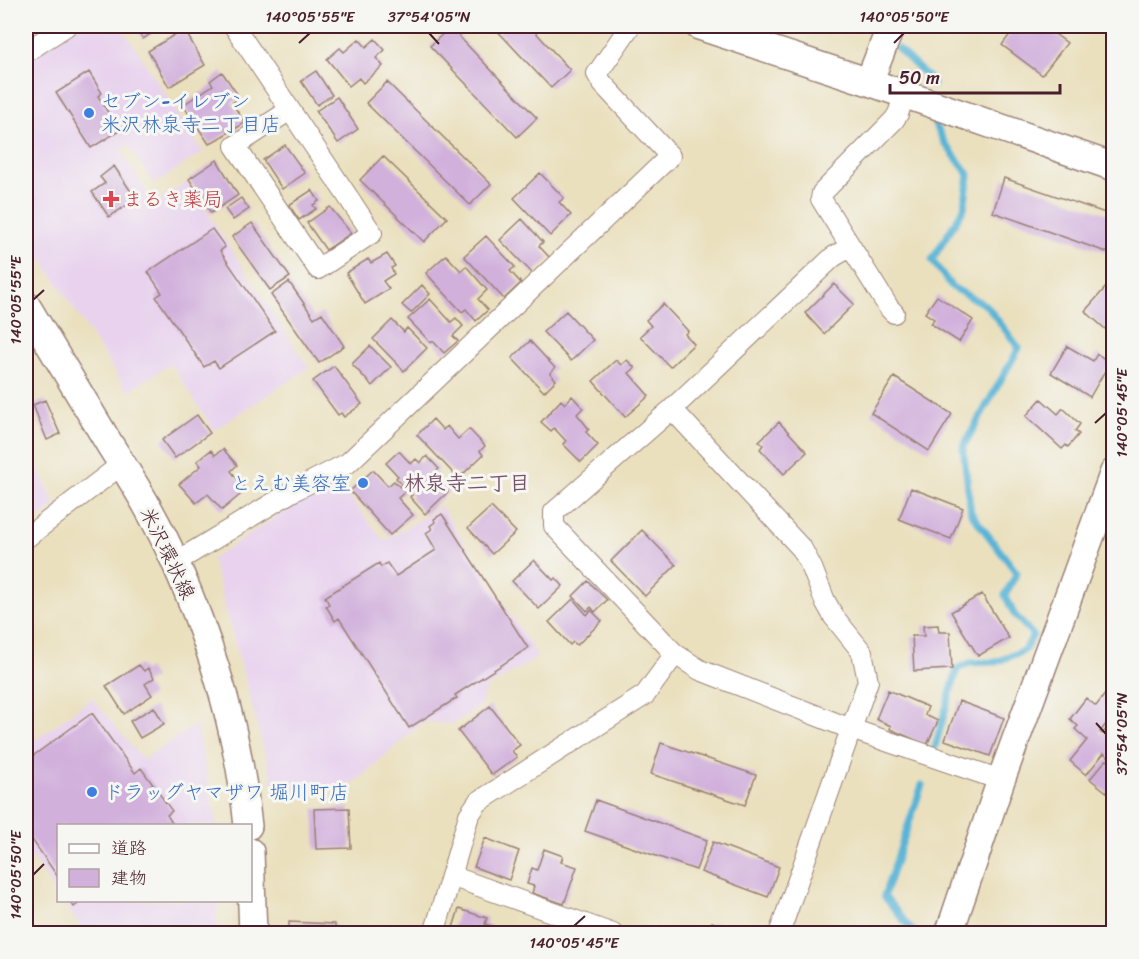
<svg xmlns="http://www.w3.org/2000/svg" width="1139" height="959" font-family="Sriracha,'Klee One',sans-serif">
	<style>
		.built { fill: #e8d2ee }
		.lines { fill: none; stroke-linecap: round; stroke-linejoin: round }
		.stream { stroke: #58b4d6; stroke-width: 7 }
		.building { fill: #d1b0dc }
		.street-casing { stroke: #9a8074; stroke-width: 22 }
		.secondary-casing { stroke: #9a8074; stroke-width: 30 }
		.street { stroke: #fff; stroke-width: 20 }
		.secondary { stroke: #fff; stroke-width: 27 }
		.ticks { fill: none; stroke: #4a1f2b; stroke-width: 2 }
		.shop-dot { fill: #3f7fe0; stroke: #f6f6f2; stroke-width: 2 }
		.health-dot { fill: #e0444e; stroke: #f6f6f2; stroke-width: 2 }
		.labels { text-anchor: middle; stroke-width: 6; stroke-linejoin: round; paint-order: stroke }
		.shop-label { font-size: 20px; fill: #366cbe; stroke: #f6f6f2; text-anchor: start }
		.health-label { font-size: 20px; fill: #be3a42; stroke: #f6f6f2; text-anchor: start }
		.street-label { font-size: 20px; fill: #4a1f2b; stroke: #f6f6f2 }
		.neighbourhood-label { font-size: 21px; font-weight: bold; fill: #795269; stroke: #f6f6f2 }
		.neatline { fill: none; stroke: #4a1f2b; stroke-width: 2 }
		.ticks-label { font-size: 15px; text-anchor: middle; fill: #4a1f2b }
	</style>
	<rect width="100%" height="100%" fill="#f6f6f2"/>
	<filter id="ink" filterUnits="userSpaceOnUse"><feTurbulence type="fractalNoise" baseFrequency=".0167" numOctaves="2"/><feDisplacementMap in="SourceGraphic" scale="12" xChannelSelector="R" yChannelSelector="G"/><feConvolveMatrix kernelMatrix="1 2 1 2 8 2 1 2 1" color-interpolation-filters="sRGB"/></filter>
	<filter id="wash" filterUnits="userSpaceOnUse"><feTurbulence type="fractalNoise" baseFrequency=".008" numOctaves="4" result="noise"/><feDisplacementMap in="SourceGraphic" scale="24" xChannelSelector="R" yChannelSelector="G"/><feGaussianBlur stdDeviation="1.35" result="paint"/><feColorMatrix in="noise" values="0 0 0 0 0 0 0 0 0 0 0 0 0 0 0 0 0 1.4 0 .05"/><feComposite in="paint" operator="in"/></filter>
	<g filter="url(#wash)">
		<rect width="100%" height="100%" fill="#eae0be"/>
		<path class="built" d="M79 26H121L203 152 154 184 128 145 120 150 154 203 187 182 309 368 214 430 171 364 128 392 26 235V61Z
			M26 441 55 505 26 529Z
			M338 484 385 541 441 506 538 657 487 688 479 707 452 724 423 722 356 781 278 802 212 559 297 503Z
			M92 698 143 760 196 724 217 825 58 826V896L26 849V747Z
			M62 901H218L216 933H85Z"/>
		<g class="lines">
			<path class="stream" d="M898 49 931 80 933 85
				M933 120 944 142 969 175 964 208 932 260 952 287 987 306 1019 348 963 447 971 513 1017 573 1005 595 1014 614 1033 635 1025 650 996 662 970 663 957 669 935 747
				M915 934 884 896 922 785
				M1109 934 1114 926"/>
		</g>
		<g id="blocks">
			<path class="building" d="M135 26H163L143 39Z
				M493 26H530L570 70 551 88Z
				M1016 26H1044L1067 43 1042 75 1002 45Z
				M450 27 537 118 517 137 430 46Z
				M184 29 205 65 169 87 148 51Z
				M359 39 366 47 375 39 385 50 376 58 383 66 363 83 359 78 349 86 327 59 340 48 344 52Z
				M316 71 332 95 317 105 301 81Z
				M89 72 102 93 98 96 119 131 91 148 56 93Z
				M222 72 240 98 232 103 245 123 209 144 183 105 213 85 210 81Z
				M387 82 491 184 470 205 366 103Z
				M337 97 358 129 338 143 316 111Z
				M285 145 305 173 282 189 263 160Z
				M383 156 447 218 424 242 360 180Z
				M217 160 238 195 211 213 189 179Z
				M114 166 136 199 109 217 92 192 105 183 100 177Z
				M540 173 564 198 559 202 571 215 550 236 514 198Z
				M1004 178 1114 216V241L1109 253 993 212Z
				M312 190 319 201 313 205 316 209 299 220 289 205Z
				M241 198 249 209 233 220 225 209Z
				M330 207 351 233 326 250 307 223Z
				M522 219 543 242 539 246 550 258 533 274 500 240Z
				M252 223 290 277 270 290 232 237Z
				M212 229 225 247 220 251 275 331 219 368 214 361 204 367 156 297 162 293 148 272Z
				M486 236 515 267 510 271 521 283 504 299 464 256Z
				M387 254 395 266 391 268 394 274 383 281 389 289 365 304 346 273 368 259 371 263Z
				M446 255 461 271 466 266 487 290 478 299 488 310 476 321 466 309 462 312 426 273Z
				M1114 278V334L1112 335 1085 311Z
				M289 282 314 318 322 313 344 346 319 363 271 295Z
				M834 284 854 304 824 334 805 313Z
				M422 285 430 294 411 313 402 305Z
				M937 296 973 320 959 342 931 324 934 319 925 313Z
				M430 299 451 322 456 318 463 326 453 336 458 341 444 353 433 341 431 343 408 319Z
				M663 304 688 331 685 334 694 344 670 367 640 336 651 326 646 320Z
				M566 311 593 340 571 361 543 332Z
				M392 320 404 332 407 328 427 348 404 371 373 339Z
				M530 341 555 368 550 373 556 380 544 392 512 358Z
				M370 346 391 367 372 386 352 364Z
				M1067 346 1093 361 1097 354 1110 362 1090 397 1051 373Z
				M616 360 621 365 627 360 635 368 629 373 649 396 625 417 593 381Z
				M334 366 362 404 344 417 341 413 338 415 313 381Z
				M894 377 952 414 929 451 871 413Z
				M572 396 583 408 577 414 589 429 586 432 598 445 581 462 563 444 566 441 554 428 551 431 541 422 561 400 565 404Z
				M1041 399 1058 414 1063 408 1080 424 1075 431 1079 434 1068 447 1066 445 1062 449 1026 416Z
				M45 400 60 434 47 440 33 405Z
				M197 415 210 433 175 458 162 440Z
				M433 419 443 430 447 426 458 439 469 429 485 446 480 451 483 455 461 476 458 473 455 475 417 435Z
				M779 422 807 452 784 474 760 449 763 445 759 441Z
				M223 449 237 465 231 471 246 490 222 510 208 494 196 503 179 484 201 466 197 461 211 450 215 455Z
				M399 451 411 464 416 459 420 463 427 456 439 469 435 472 440 477 436 480 448 492 425 514 410 497 412 495 396 478 398 476 386 463Z
				M373 470 388 486 394 481 405 492 398 498 413 515 390 535 350 491Z
				M911 488 963 508 951 539 899 519Z
				M491 507 516 532 492 554 468 528Z
				M442 514 528 648 455 695 457 698 409 728 339 618 335 621 326 606 329 604 325 597 379 563 381 567 387 563 396 576 436 550 426 533 432 529 430 526 435 522 434 519Z
				M642 530 676 565 645 596 611 561Z
				M534 560 553 580 556 578 563 586 539 609 512 581Z
				M588 581 607 600 595 612 591 607 587 611 573 596Z
				M982 594 1009 638 978 656 951 612Z
				M573 599 587 615 591 610 602 621 577 645 573 642 570 645 549 622Z
				M938 625 939 632H950L952 669 914 671 912 636H924L923 626Z
				M139 665 144 671 148 668 154 678 145 684 152 695 124 714 106 686Z
				M1112 685 1114 714 1100 732 1102 734 1108 727 1114 731V798L1090 779 1106 760 1107 761 1110 758 1104 753 1086 775 1070 761 1087 740 1075 729 1078 726 1070 719 1086 698 1096 706Z
				M888 690 928 707 925 715 938 721 927 745 890 729 891 726 876 719Z
				M959 701 1004 718 990 756 945 740Z
				M490 706 520 745 512 751 517 757 492 775 458 731Z
				M154 707 164 724 140 738 130 721Z
				M92 713 135 773 141 768 172 811 167 815 174 826H58V877L26 831V761Z
				M661 743 756 775 745 805 651 774Z
				M596 800 707 840 696 870 585 831Z
				M349 808 351 848 316 849 314 809Z
				M485 838 519 851 509 880 474 867Z
				M713 842 779 867 768 897 701 872Z
				M544 849 563 856 561 862 577 867 564 904 532 893 534 886 527 884 532 868 537 870Z
				M69 900H83L74 907Z
				M459 909 487 918 485 924 514 934H451Z
				M289 922 335 924V934H289Z
				M712 922 743 933V934H707Z"/>
		</g>
	</g>
	<g filter="url(#ink)">
		<use href="#blocks" fill-opacity="0" stroke="#9a8074" stroke-width="1.5"/>
		<g class="lines">
			<defs>
				<path id="street" d="M234 26 372 233 318 269 235 146 290 110
					M26 52 66 26
					M850 247 833 257 672 409 554 512V526L675 654 700 670 851 729 1001 780
					M894 313 889 308 821 199 822 193 894 120 898 114 905 94
					M672 409 802 549 812 568 825 601 834 617 862 652 868 681 779 934
					M26 538 122 464
					M176 562 293 491 348 463 664 162 670 156 602 83 597 74 630 26
					M451 876 613 934
					M434 934 469 815 478 802 645 695 675 654"/>
				<path id="secondary" d="M699 26 869 82 1114 167
					M869 82 891 26
					M26 305C54 351 82 398 110 445 134 483 158 522 176 564 213 647 239 735 248 826
					M250 852 253 934
					M949 934 1001 780 1114 472"/>
			</defs>
			<use href="#street" class="street-casing"/>
			<use href="#secondary" class="secondary-casing"/>
			<use href="#street" class="street"/>
			<use href="#secondary" class="secondary"/>
		</g>
	</g>
	<path class="ticks" d="M429 33 439 44M299 43 310 33M894 43 904 33M33 300 44 290M1095 423 1106 413M1096 723 1106 734M33 875 44 864M574 926 585 916"/>
	<g class="shop-dot">
		<circle cx="89" cy="113" r="6"/>
		<circle cx="363" cy="483" r="6"/>
		<circle cx="92" cy="792" r="6"/>
	</g>
	<path class="health-dot" d="M108 190h6v6h6v6h-6v6h-6v-6h-6v-6h6z"/>
	<g class="labels">
		<g class="shop-label">
			<text x="101" y="108">セブン-イレブン<tspan x="101" dy="23">米沢林泉寺二丁目店</tspan></text>
			<text x="351" y="490" text-anchor="end">とえむ美容室</text>
			<text x="104" y="799">ドラッグヤマザワ 堀川町店</text>
		</g>
		<g class="health-label">
			<text x="123" y="206">まるき薬局</text>
		</g>
		<g class="street-label">
			<text transform="translate(168 553) rotate(64)" y="7">米沢環状線</text>
		</g>
		<g class="neighbourhood-label">
			<text x="467" y="490">林泉寺二丁目</text>
		</g>
	</g>
	<rect width="1139" height="959" fill="none" stroke="#f6f6f2" stroke-width="66"/>
	<rect x="57" y="824" width="195" height="78" fill="#f6f6f2" stroke="#b1a0a2" stroke-width="1.5"/>
	<rect x="69" y="844" width="30" height="9" fill="#ffffff" stroke="#b1a0a2" stroke-width="1.5"/>
	<text x="111" y="854" font-size="18" fill="#4a1f2b">道路</text>
	<rect x="69" y="869" width="30" height="18" fill="#d1b0dc" stroke="#b1a0a2" stroke-width="1.5"/>
	<text x="111" y="884" font-size="18" fill="#4a1f2b">建物</text>
	<path d="M890 84v9h170v-9" fill="none" stroke="#4a1f2b" stroke-width="3"/>
	<text x="899" y="84" font-size="18" fill="#4a1f2b" stroke="#f6f6f2" stroke-width="4.5" paint-order="stroke">50 m</text>
	<rect x="33" y="33" width="1073" height="893" class="neatline"/>
	<g class="ticks-label">
		<text x="310" y="22">140°05'55"E</text>
		<text x="429" y="22">37°54'05"N</text>
		<text x="904" y="22">140°05'50"E</text>
		<text transform="translate(16 300) rotate(-90)" y="5">140°05'55"E</text>
		<text transform="translate(1122 413) rotate(-90)" y="5">140°05'45"E</text>
		<text transform="translate(1122 734) rotate(-90)" y="5">37°54'05"N</text>
		<text transform="translate(16 875) rotate(-90)" y="5">140°05'50"E</text>
		<text x="574" y="948">140°05'45"E</text>
	</g>
</svg>
